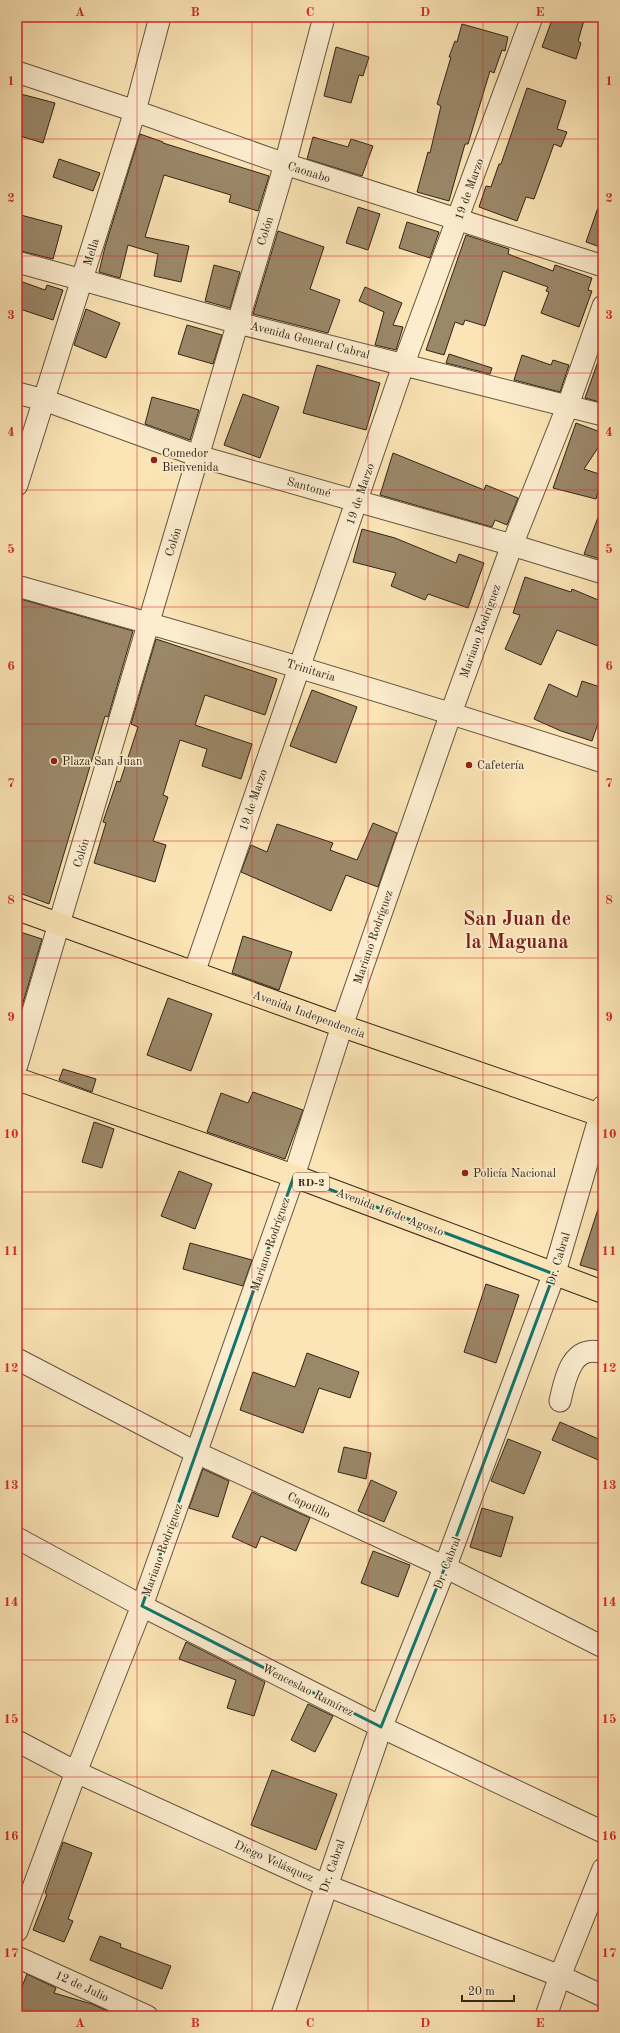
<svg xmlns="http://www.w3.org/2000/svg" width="620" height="2033" font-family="'Old Standard TT',serif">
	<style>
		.building { fill: #9b8869; stroke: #322517 }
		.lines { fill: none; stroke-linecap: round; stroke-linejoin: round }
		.minor-casing { stroke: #64553e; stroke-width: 23 }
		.tertiary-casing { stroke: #64553e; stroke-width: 24 }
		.primary-casing { stroke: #322517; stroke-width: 24 }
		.minor { stroke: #fcedcf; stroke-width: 21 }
		.tertiary { stroke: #fcedcf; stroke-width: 22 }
		.primary { stroke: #fbe4b5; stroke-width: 22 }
		.marked { fill: none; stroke: #0f766e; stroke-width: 3; stroke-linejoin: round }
		.grid { fill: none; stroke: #d62828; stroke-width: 1; stroke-opacity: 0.55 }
		.poi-dot { fill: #8f2418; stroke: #fcedcf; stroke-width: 1.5 }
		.labels { text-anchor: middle; stroke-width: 3.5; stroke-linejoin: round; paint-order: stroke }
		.shield { fill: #fcedcf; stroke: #6f614e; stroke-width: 1 }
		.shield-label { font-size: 11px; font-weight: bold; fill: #322517 }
		.street-label { font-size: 12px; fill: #322517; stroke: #fcedcf }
		.poi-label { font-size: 12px; fill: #322517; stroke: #fcedcf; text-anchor: start }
		.town-label { font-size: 20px; font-weight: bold; fill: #7a1f14; stroke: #fcedcf }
		.neatline { fill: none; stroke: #d62828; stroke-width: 1.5 }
		.grid-label { font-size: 13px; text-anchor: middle; font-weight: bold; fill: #d62828 }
	</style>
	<rect width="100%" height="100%" fill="#fbe4b5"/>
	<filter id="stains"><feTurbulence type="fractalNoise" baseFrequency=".005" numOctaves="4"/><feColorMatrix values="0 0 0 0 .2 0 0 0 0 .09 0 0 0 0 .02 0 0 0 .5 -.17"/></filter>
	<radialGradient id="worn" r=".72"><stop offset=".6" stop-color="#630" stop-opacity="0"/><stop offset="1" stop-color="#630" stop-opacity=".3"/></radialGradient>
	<path class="building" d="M553 17H585L578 41 581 43 576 59 542 47Z
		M462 24 508 37 505 51 502 50 494 73 490 71 468 144H465L449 201 417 192 428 152 430 153 441 106 437 104 451 57H449L455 41 457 42Z
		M336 47 369 57 363 76 359 75 351 103 324 96Z
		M527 88 566 101 557 129 567 132 561 147 554 144 534 199 526 197 517 221 479 207 486 186 491 187 499 164H501Z
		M17 93 55 103 43 143 17 135Z
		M140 134 163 142V143L269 176 258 211 229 202 231 195 164 175 145 237 189 246 181 282 154 276 158 254 128 245 120 278 99 272 105 247Z
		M313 137 348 147 351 139 373 146 362 176 307 159Z
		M59 159 100 173 93 191 53 177Z
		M601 199 603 200V248L586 242Z
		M358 207 380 214 368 250 346 243Z
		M17 214 62 226 53 259 17 250Z
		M407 222 439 232 430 258 399 248Z
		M278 231 324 247 310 289 340 300 328 333 253 314Z
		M466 235 509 249 508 254 553 271 555 265 592 278 588 290 592 291 579 327 541 313 549 292 546 291 548 287 503 271 485 326 465 320 463 325 455 322 444 355 426 350Z
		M214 265 240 272 230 308 205 301Z
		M17 280 45 290 47 285 63 290 53 320 17 308Z
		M365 287 402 303 393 325 403 327 396 350 375 345 384 312 359 301Z
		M86 309 120 323 106 358 74 345Z
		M187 325 222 335 213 364 178 354Z
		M601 353 603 354V403L585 398Z
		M449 354 492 368 490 374 446 363Z
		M522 355 551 365 553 360 569 365 560 392 514 380Z
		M317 365 380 383 366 430 303 413Z
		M243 394 279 407 260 458 224 445Z
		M152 397 199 410 190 440 145 424Z
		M576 423 603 433V440L584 469 602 475 596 499 553 488Z
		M393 453 484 490 486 485 518 498 507 525 495 520 492 527 380 495Z
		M602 507H603V560L584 554Z
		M362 529 395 538 456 563 459 554 484 563 468 608 428 594 425 600 391 586 396 573 353 562Z
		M525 577 571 592 572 589 603 602V648L557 630 541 665 505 649 520 615 513 613Z
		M17 598 133 631 108 717 105 716 49 904 17 892Z
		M156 639 277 679 265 715 205 695 195 725 252 744 241 779 202 766 207 749 180 740 163 795 168 797 153 841 166 845 155 882 94 863 106 823 103 822 117 781 120 782 138 727 131 724Z
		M582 681 603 688V709L592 741 561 731 534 719 549 684 577 697Z
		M312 690 357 707 336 763 290 746Z
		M373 823 397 833 378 887 346 875 331 911 241 872 251 845 267 852 277 824 333 843 330 850 357 860Z
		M17 931 42 939 19 1016H17Z
		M243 936 292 952 279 990 232 973Z
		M168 998 212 1014 191 1071 147 1055Z
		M63 1069 96 1079 92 1092 59 1080Z
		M253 1092 303 1110 285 1159 207 1132 221 1093 248 1103Z
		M94 1122 114 1129 102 1168 82 1162Z
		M179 1171 212 1184 195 1229 161 1216Z
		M600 1203 603 1204V1272L580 1265Z
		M190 1243 252 1260 243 1286 183 1269Z
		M486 1284 519 1295 496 1363 464 1352Z
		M307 1353 359 1372 350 1398 319 1388 303 1433 240 1410 253 1372 295 1387Z
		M560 1422 603 1441V1462L552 1440Z
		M508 1439 541 1452 524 1494 491 1481Z
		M344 1447 371 1453 366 1479 338 1472Z
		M203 1469 229 1481 218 1517 189 1508Z
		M371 1480 397 1492 384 1522 358 1511Z
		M252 1492 310 1518 296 1551 261 1536 256 1548 232 1537Z
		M482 1508 513 1517 501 1557 470 1547Z
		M373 1551 410 1565 398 1597 361 1583Z
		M186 1642 265 1682 254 1716 227 1708 236 1680 179 1659Z
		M308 1704 333 1716 315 1752 291 1740Z
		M272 1770 337 1794 316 1850 251 1825Z
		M63 1842 92 1853 68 1919 73 1921 64 1942 33 1930 47 1894 45 1893Z
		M100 1936 121 1944 120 1947 171 1966 162 1989 90 1960Z
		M27 1974 56 1988 54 1993 92 2004 118 2016H17V1999Z"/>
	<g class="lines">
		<defs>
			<path id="minor" d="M17 72 135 111 285 164 603 266
				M17 262 238 323 603 415
				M17 393 44 400 198 456 512 545 603 573
				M17 485 135 111 160 17
				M17 586C214 641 409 699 603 762
				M194 973 404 363 532 17
				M17 1065 285 164 324 17
				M17 1359 197 1453 445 1567 603 1647
				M560 1401C565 1378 572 1343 603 1353
				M17 1538 142 1606 381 1727 603 1832
				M17 1741 76 1772 325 1885 560 1976 603 1996
				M17 1931 76 1772 142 1606 294 1176 342 1026 451 713 512 545 568 405 603 306
				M17 1957 147 2016
				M546 2016 560 1976 603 1869"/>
			<path id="tertiary" d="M282 2016 381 1727 445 1567 554 1274 603 1107"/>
			<path id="primary" d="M17 909 342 1026 603 1116
				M17 1079 294 1176 603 1292"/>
		</defs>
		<use href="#minor" class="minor-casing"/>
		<use href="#tertiary" class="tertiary-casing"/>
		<use href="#primary" class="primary-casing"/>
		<use href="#minor" class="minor"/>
		<use href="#tertiary" class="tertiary"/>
		<use href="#primary" class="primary"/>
	</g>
	<path class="marked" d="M294 1176 554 1274 445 1567 381 1727 142 1606Z"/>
	<path class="grid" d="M137 17V2016M252 17V2016M368 17V2016M483 17V2016M17 139H603M17 256H603M17 373H603M17 490H603M17 607H603M17 724H603M17 841H603M17 958H603M17 1075H603M17 1192H603M17 1309H603M17 1426H603M17 1543H603M17 1660H603M17 1777H603M17 1894H603"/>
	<g class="poi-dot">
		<circle cx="154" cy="460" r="4"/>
		<circle cx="54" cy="761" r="4"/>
		<circle cx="469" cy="765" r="4"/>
		<circle cx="465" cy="1173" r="4"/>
	</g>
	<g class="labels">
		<rect class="shield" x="293" y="1173" width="36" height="18" rx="3"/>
		<g class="shield-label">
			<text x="311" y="1186">RD-2</text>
		</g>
		<g class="street-label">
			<text transform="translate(309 172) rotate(18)" y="4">Caonabo</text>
			<text transform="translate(469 189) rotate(-70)" y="4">19 de Marzo</text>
			<text transform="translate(265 231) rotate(-73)" y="4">Colón</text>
			<text transform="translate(91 252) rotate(-73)" y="4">Mella</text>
			<text transform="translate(310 340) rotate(14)" y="4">Avenida General Cabral</text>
			<text transform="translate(309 487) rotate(16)" y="4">Santomé</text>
			<text transform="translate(360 494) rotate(-71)" y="4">19 de Marzo</text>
			<text transform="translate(173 542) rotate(-73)" y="4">Colón</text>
			<text transform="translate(480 631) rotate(-70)" y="4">Mariano Rodríguez</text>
			<text transform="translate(311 670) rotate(17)" y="4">Trinitaria</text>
			<text transform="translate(253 800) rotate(-71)" y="4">19 de Marzo</text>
			<text transform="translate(81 853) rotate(-74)" y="4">Colón</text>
			<text transform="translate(373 937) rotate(-71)" y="4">Mariano Rodríguez</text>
			<text transform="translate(309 1014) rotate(20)" y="4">Avenida Independencia</text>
			<text transform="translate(390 1212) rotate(21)" y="4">Avenida 16 de Agosto</text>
			<text transform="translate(270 1244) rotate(-71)" y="4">Mariano Rodríguez</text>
			<text transform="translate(558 1259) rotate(-73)" y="4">Dr. Cabral</text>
			<text transform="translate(309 1505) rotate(25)" y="4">Capotillo</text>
			<text transform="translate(162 1550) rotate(-70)" y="4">Mariano Rodríguez</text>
			<text transform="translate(447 1563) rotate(-69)" y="4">Dr. Cabral</text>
			<text transform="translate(308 1690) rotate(27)" y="4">Wenceslao Ramírez</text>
			<text transform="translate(274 1861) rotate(24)" y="4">Diego Velásquez</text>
			<text transform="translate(332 1866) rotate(-71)" y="4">Dr. Cabral</text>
			<text transform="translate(82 1986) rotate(25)" y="4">12 de Julio</text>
		</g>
		<g class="poi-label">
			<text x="162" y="457">Comedor<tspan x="162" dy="14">Bienvenida</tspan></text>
			<text x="62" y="765">Plaza San Juan</text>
			<text x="477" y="769">Cafetería</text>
			<text x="473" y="1177">Policía Nacional</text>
		</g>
		<g class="town-label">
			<text x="517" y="925">San Juan de<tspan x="517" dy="23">la Maguana</tspan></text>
		</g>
	</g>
	<rect width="620" height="2033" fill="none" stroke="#fbe4b5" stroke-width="44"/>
	<path d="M462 1995v6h52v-6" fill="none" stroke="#322517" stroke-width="2"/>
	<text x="468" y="1995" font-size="12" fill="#322517" stroke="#fcedcf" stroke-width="3" paint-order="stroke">20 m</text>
	<rect x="22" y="22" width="576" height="1989" class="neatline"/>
	<g class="grid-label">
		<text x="80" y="16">A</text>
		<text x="195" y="16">B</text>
		<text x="310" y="16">C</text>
		<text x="425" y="16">D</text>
		<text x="540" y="16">E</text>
		<text x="11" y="85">1</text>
		<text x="609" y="85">1</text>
		<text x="11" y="202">2</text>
		<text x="609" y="202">2</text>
		<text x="11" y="319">3</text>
		<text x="609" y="319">3</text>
		<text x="11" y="436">4</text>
		<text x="609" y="436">4</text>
		<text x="11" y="553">5</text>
		<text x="609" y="553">5</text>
		<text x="11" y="670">6</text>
		<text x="609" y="670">6</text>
		<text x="11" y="787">7</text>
		<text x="609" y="787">7</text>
		<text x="11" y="904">8</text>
		<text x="609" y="904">8</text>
		<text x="11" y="1021">9</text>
		<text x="609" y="1021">9</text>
		<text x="11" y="1138">10</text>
		<text x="609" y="1138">10</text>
		<text x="11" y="1255">11</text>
		<text x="609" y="1255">11</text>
		<text x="11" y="1372">12</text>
		<text x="609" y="1372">12</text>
		<text x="11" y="1489">13</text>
		<text x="609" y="1489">13</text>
		<text x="11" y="1606">14</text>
		<text x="609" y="1606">14</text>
		<text x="11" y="1723">15</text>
		<text x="609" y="1723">15</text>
		<text x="11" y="1840">16</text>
		<text x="609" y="1840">16</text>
		<text x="11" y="1957">17</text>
		<text x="609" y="1957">17</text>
		<text x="80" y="2027">A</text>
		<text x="195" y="2027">B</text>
		<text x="310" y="2027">C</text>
		<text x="425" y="2027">D</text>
		<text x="540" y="2027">E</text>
	</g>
	<rect width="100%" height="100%" filter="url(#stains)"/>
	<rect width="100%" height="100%" fill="url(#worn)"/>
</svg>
